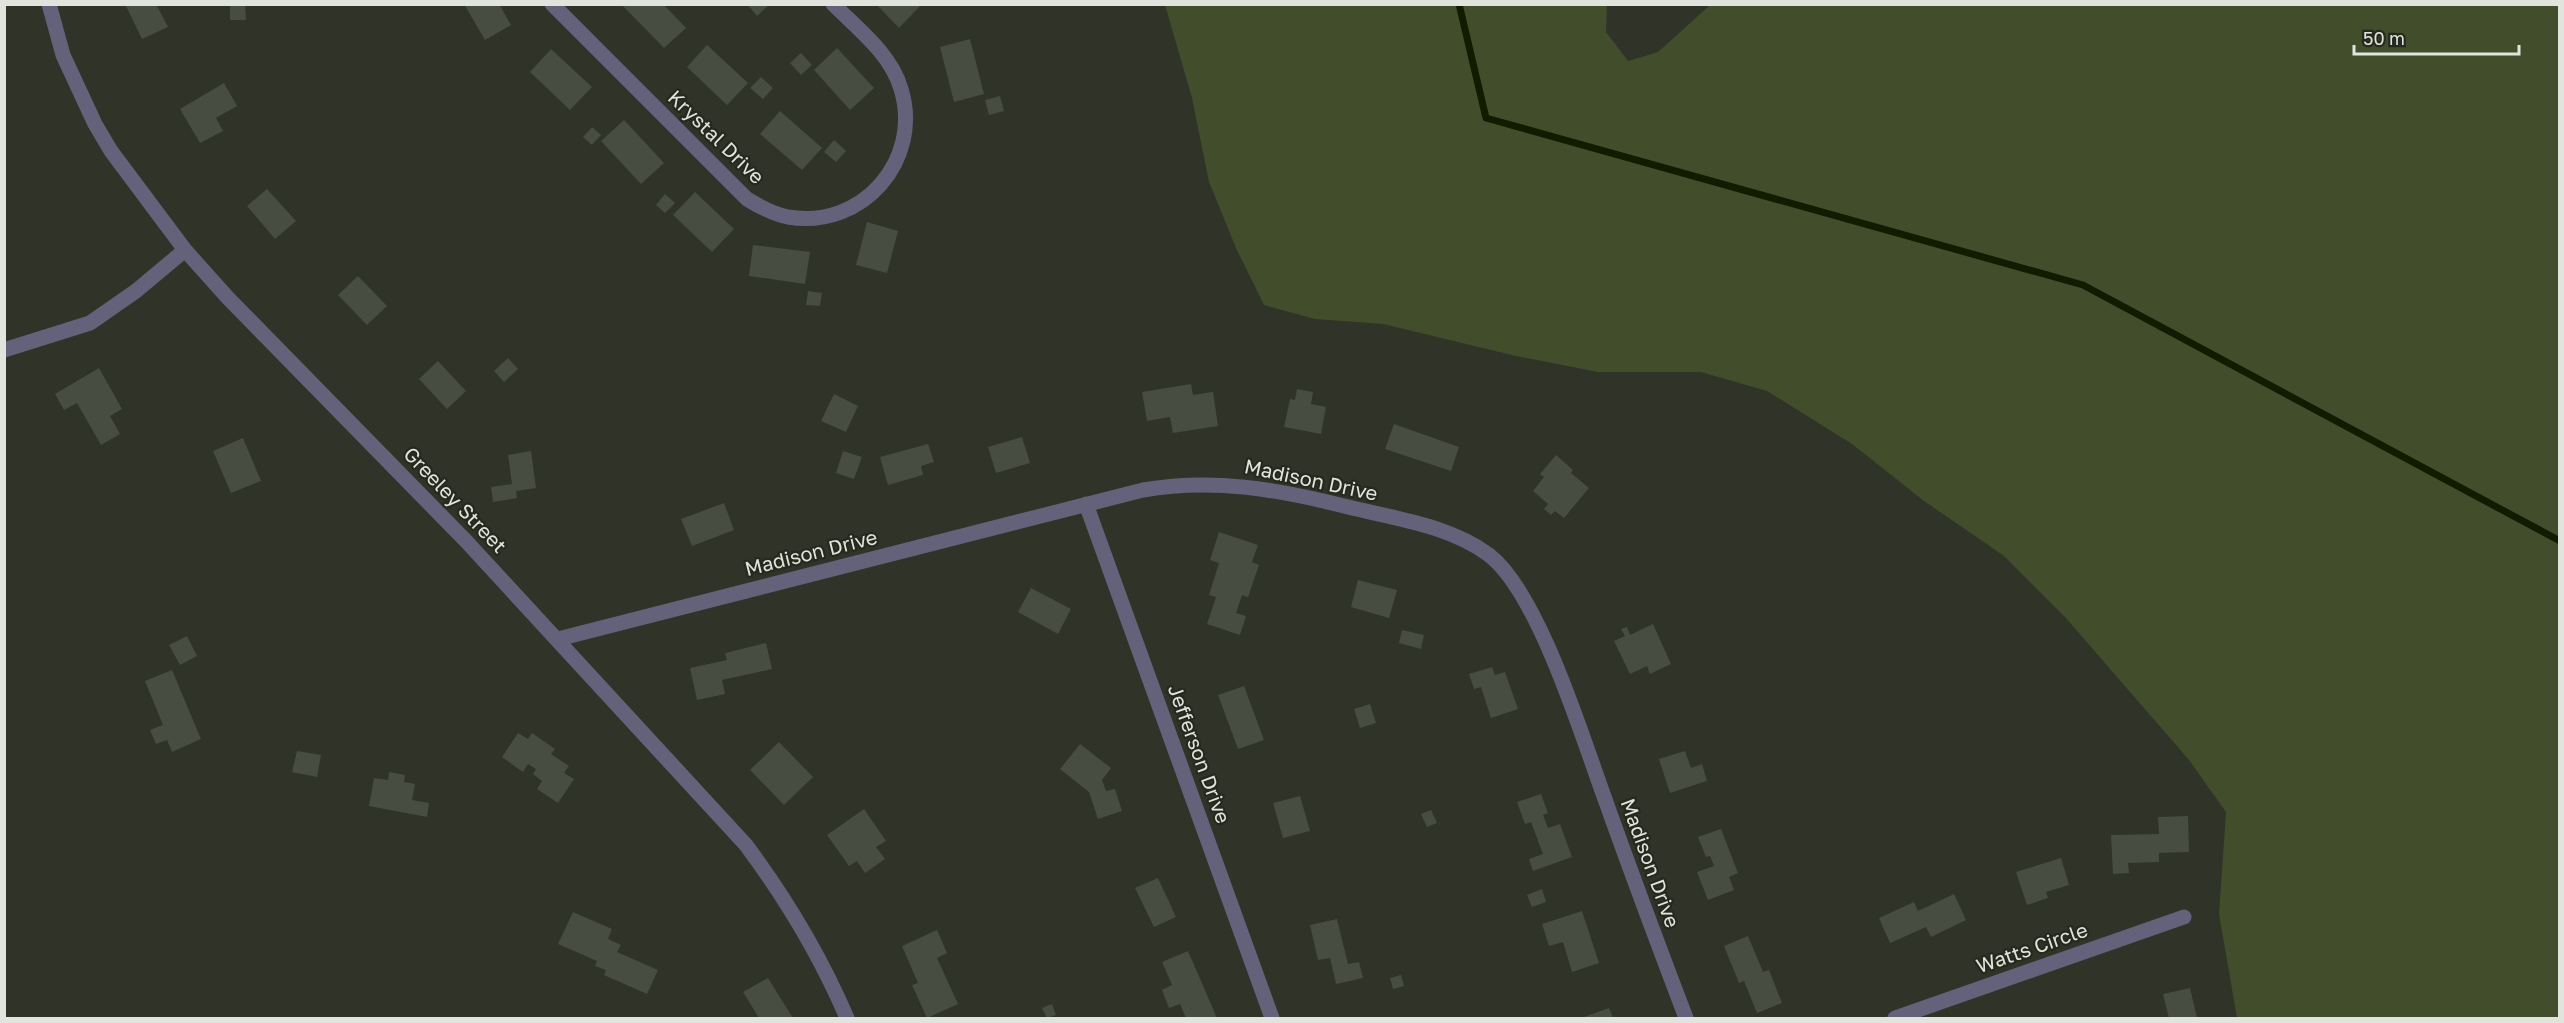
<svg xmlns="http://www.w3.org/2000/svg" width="2564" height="1023" font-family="'Golos Text',sans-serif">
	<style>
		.green { fill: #414d2b }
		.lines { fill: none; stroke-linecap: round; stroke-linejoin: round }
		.stream { stroke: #121a00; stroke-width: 7 }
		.building { fill: #484d41 }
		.minor { stroke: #64627b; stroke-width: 15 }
		.tertiary { stroke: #64627b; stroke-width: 15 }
		.labels { text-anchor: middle; stroke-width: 4.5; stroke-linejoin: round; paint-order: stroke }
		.street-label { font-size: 20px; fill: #e1e4dd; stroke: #25291e }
	</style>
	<rect width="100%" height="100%" fill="#2f3328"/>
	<path class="green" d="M1165 5H1607L1606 32 1628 61 1658 52 1710 5H2559V1018H2237L2219 914 2226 812 2189 760 2065 617 2004 556 1924 501 1852 444 1767 391 1701 372H1598L1516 356 1383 324 1315 319 1264 305 1236 248 1209 182 1192 98Z"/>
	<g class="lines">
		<path class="stream" d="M1459 4 1486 118 2083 285 2560 541"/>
	</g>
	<path class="building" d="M125 4H156L168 27 142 39Z
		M230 4H245L246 20H230Z
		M464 4H499L511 25 485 40Z
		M621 4H663L686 28 664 48Z
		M747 4H770L757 16Z
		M876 4H922L899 28Z
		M970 39 984 94 954 102 940 47Z
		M707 45 748 83 727 105 687 67Z
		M837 48 874 88 850 110 814 70Z
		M551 49 592 87 570 110 530 72Z
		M801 53 812 65 801 75 790 63Z
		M761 77 773 88 763 99 750 88Z
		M224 83 237 106 216 118 223 131 200 143 180 109Z
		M1000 96 1004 111 989 115 985 100Z
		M780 111 822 148 802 170 760 134Z
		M624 120 664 163 641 184 601 141Z
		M592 127 601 135 592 145 583 137Z
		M834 140 846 151 836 162 824 152Z
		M267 189 296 221 275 239 247 206Z
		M695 192 734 229 712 252 673 215Z
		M665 194 675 203 665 213 656 205Z
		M867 222 898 231 887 273 856 265Z
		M753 245 810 252 805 284 749 276Z
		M358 276 387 306 367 325 338 295Z
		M808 291 822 293 820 306 806 305Z
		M508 358 518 369 504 382 494 371Z
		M438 361 466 391 447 409 419 379Z
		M99 368 122 409 110 416 120 434 101 445 77 403 64 410 55 394Z
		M1191 384 1193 395 1213 392 1218 426 1173 433 1170 417 1147 421 1142 392Z
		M1297 389 1313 392 1311 404 1326 407 1321 434 1284 427 1290 399 1295 400Z
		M834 394 858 406 846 432 821 421Z
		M1394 424 1459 447 1451 471 1385 449Z
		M1022 437 1030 463 996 473 988 447Z
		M243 438 261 481 231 493 213 451Z
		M928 444 934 462 921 466 923 475 888 485 880 457Z
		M531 451 536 488 516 491 517 498 493 502 491 487 512 484 508 455Z
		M843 451 862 457 854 479 836 473Z
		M1556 455 1573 470 1571 473 1589 488 1564 518 1555 511 1551 515 1544 509 1548 504 1533 491 1544 477 1540 474Z
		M724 503 734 530 692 546 681 519Z
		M1219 532 1258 545 1252 562 1259 565 1248 597 1242 595 1236 613 1246 616 1240 635 1207 624 1216 597 1209 595 1219 563 1210 560Z
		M1358 580 1397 590 1389 618 1351 607Z
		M1031 588 1071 609 1058 634 1018 612Z
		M1653 624 1671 664 1650 674 1647 666 1630 674 1614 641 1625 636 1621 629 1627 627 1630 635Z
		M1402 630 1424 635 1421 649 1399 643Z
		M187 636 197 656 180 665 169 645Z
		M766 643 772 669 722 680 725 694 697 700 690 668 727 660 725 653Z
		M1492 667 1495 675 1505 672 1518 709 1491 718 1481 687 1474 689 1469 674Z
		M172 670 201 739 172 752 167 740 156 744 150 730 163 725 145 681Z
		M1244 686 1264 740 1238 749 1218 695Z
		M1370 704 1376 723 1360 728 1354 709Z
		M518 733 528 739 532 733 555 749 551 754 569 766 564 773 574 779 558 803 537 789 542 781 533 774 536 769 528 764 523 772 502 757Z
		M779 742 813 777 784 805 750 770Z
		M1080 744 1111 768 1102 780 1106 791 1115 789 1122 811 1098 819 1089 792 1060 769Z
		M297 751 321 755 317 777 292 772Z
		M1685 751 1691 768 1702 764 1707 781 1670 793 1659 759Z
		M389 772 405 775 404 782 415 784 412 800 429 803 427 817 369 806 374 778 388 780Z
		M1541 794 1548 813 1543 815 1548 828 1560 824 1572 857 1533 871 1529 859 1543 854 1531 822 1525 824 1517 802Z
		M1300 796 1310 831 1283 838 1273 803Z
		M864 809 886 841 876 847 885 859 865 873 857 861 849 866 827 835Z
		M1431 810 1437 823 1427 827 1421 814Z
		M2188 816 2189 852 2159 853V862L2128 863 2129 873 2113 874 2111 835 2159 834 2158 817Z
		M1721 829 1738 873 1729 877 1734 890 1708 900 1697 872 1714 866 1710 856 1706 857 1698 837Z
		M2061 858 2069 885 2046 892 2048 898 2027 905 2016 872Z
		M1158 878 1176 917 1154 927 1135 888Z
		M1542 889 1546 902 1532 907 1527 895Z
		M1954 894 1966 920 1931 937 1926 927 1890 943 1879 918 1914 902 1918 911Z
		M1582 911 1599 963 1572 972 1563 942 1549 946 1542 924Z
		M573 912 612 929 608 939 621 945 617 952 658 970 647 994 604 975 606 970 595 966 597 961 558 944Z
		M1337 919 1348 964 1359 962 1363 978 1336 984 1330 958 1318 960 1310 925Z
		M937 930 947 953 937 958 958 1004 927 1018 912 985 918 983 902 946Z
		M1748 936 1763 972 1769 970 1782 1003 1757 1013 1744 981 1739 983 1724 946Z
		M1188 951 1217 1018H1186L1180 1004 1169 1008 1162 990 1172 985 1162 962Z
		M1401 975 1404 986 1393 989 1390 978Z
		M768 978 793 1018H759L743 992Z
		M2190 988 2197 1018H2169L2163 994Z
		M1052 1004 1056 1015 1047 1018 1042 1008Z
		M1609 1008 1613 1018H1585L1584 1017Z"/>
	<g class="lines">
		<path class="minor" d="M552 4 747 199C760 207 773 214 788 217 862 230 923 160 901 89 891 54 858 29 833 4
			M4 350 90 323 136 291 185 250
			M1086 504 1272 1018
			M558 639 1143 490C1212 478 1277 489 1344 506 1392 518 1449 525 1489 555 1539 593 1583 740 1606 802 1632 875 1659 947 1686 1018
			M1895 1018 2184 917"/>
		<path class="tertiary" d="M49 4 63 55 95 124 111 151 185 250 228 298 466 541 746 845C787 900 820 955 847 1018"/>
	</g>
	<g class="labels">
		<g class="street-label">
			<text transform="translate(716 137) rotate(44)" y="7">Krystal Drive</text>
			<text transform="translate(1311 480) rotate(12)" y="7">Madison Drive</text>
			<text transform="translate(455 500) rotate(46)" y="7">Greeley Street</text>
			<text transform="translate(811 553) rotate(-14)" y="7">Madison Drive</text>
			<text transform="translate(1199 754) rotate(70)" y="7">Jefferson Drive</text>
			<text transform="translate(1650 863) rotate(70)" y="7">Madison Drive</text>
			<text transform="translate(2032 948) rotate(-19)" y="7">Watts Circle</text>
		</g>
	</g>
	<rect width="2564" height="1023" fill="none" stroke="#e1e4dd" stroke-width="12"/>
	<path d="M2354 45v9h165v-9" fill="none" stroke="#e1e4dd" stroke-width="3"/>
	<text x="2363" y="45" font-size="18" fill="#e1e4dd" stroke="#25291e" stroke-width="4.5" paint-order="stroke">50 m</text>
</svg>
